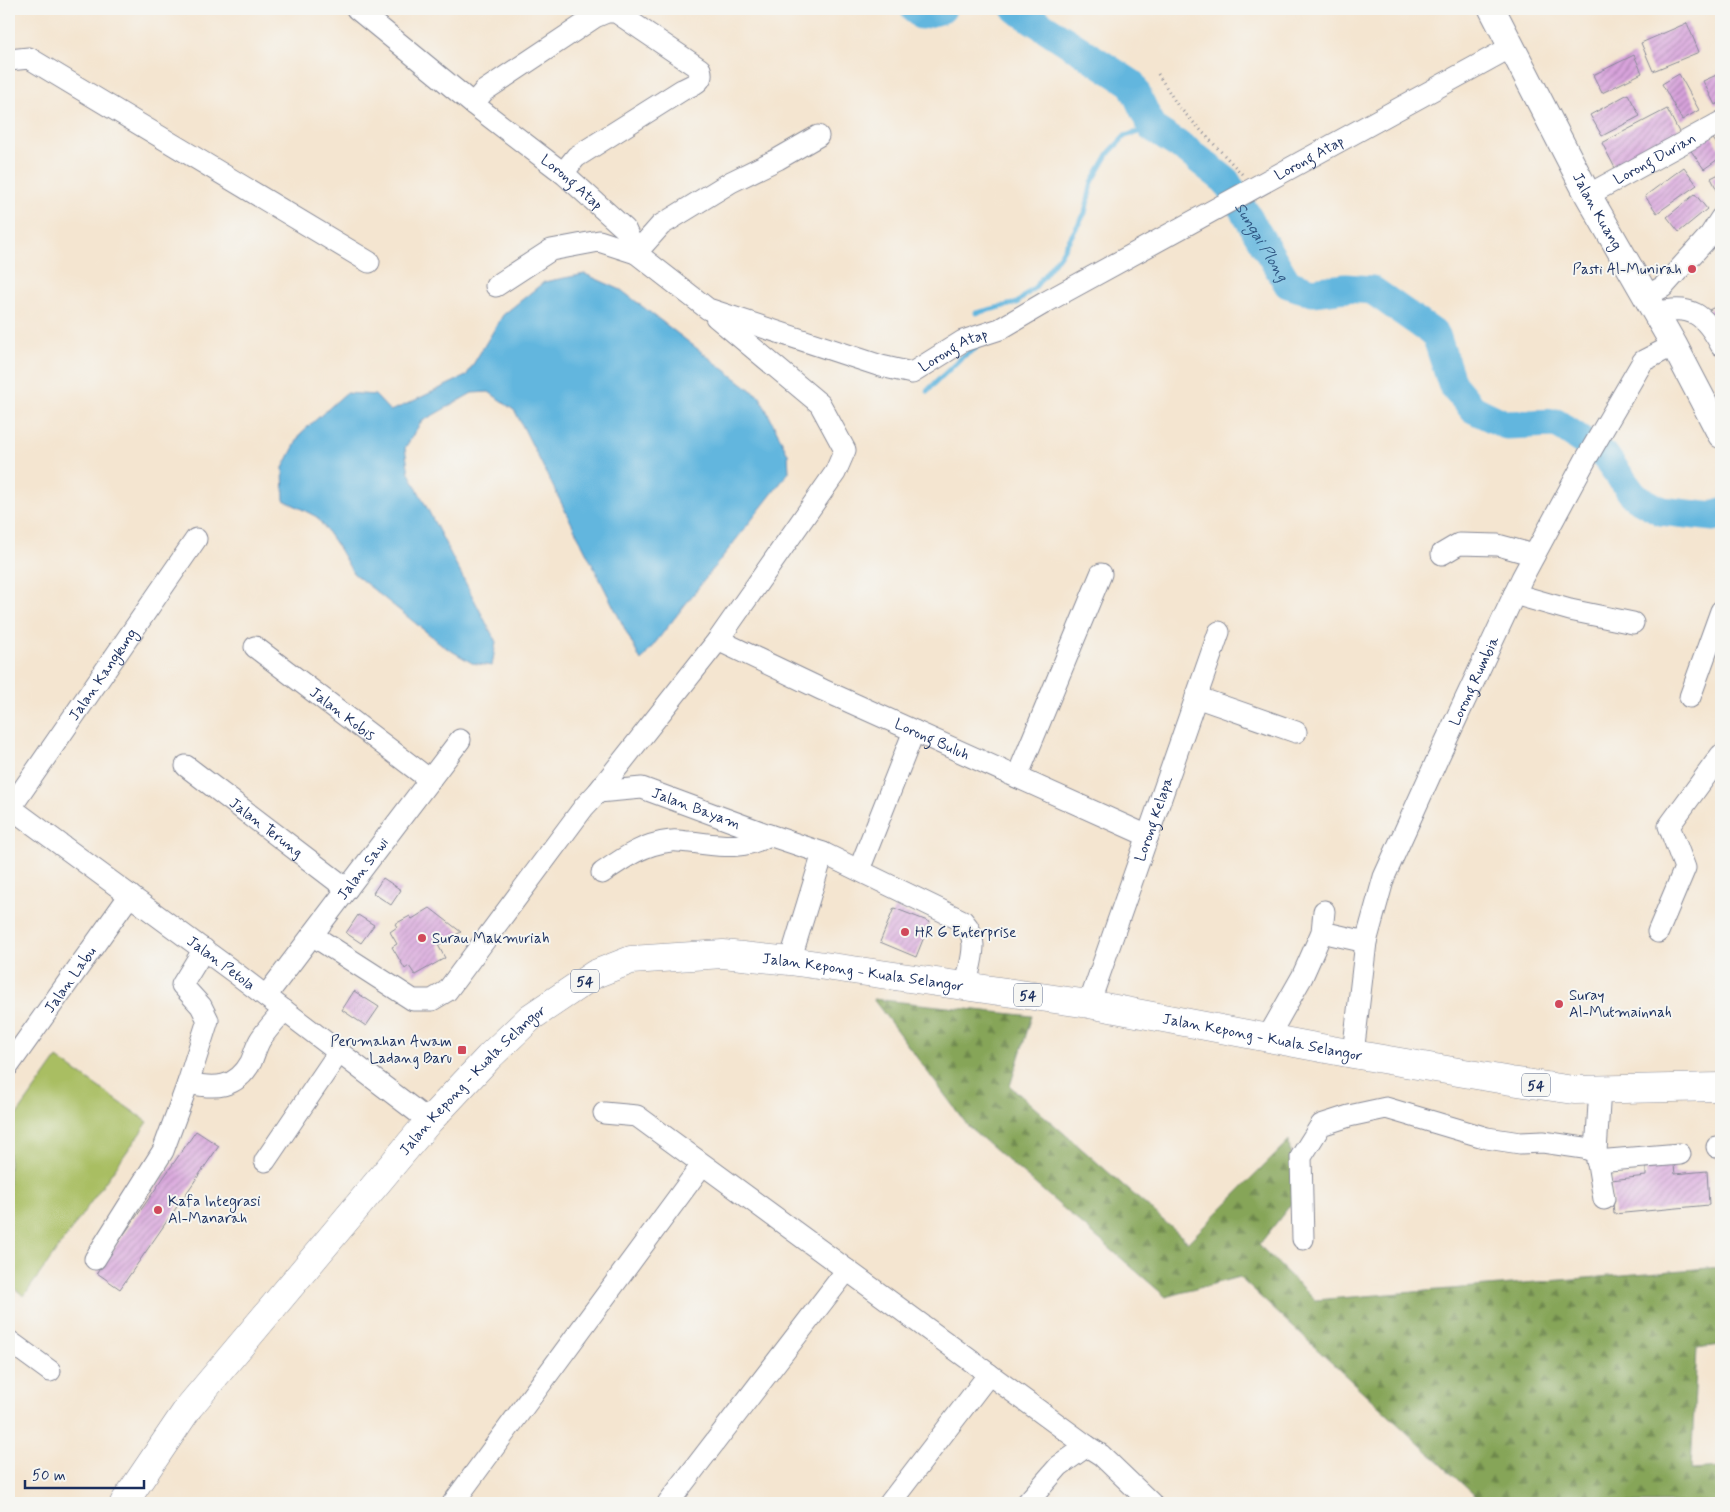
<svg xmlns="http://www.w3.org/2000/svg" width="1730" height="1512" font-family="Mynerve,sans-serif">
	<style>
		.grass { fill: #a9be62; stroke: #627660 }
		.forest { fill: url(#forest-firs); stroke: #506a5b }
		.water { fill: #62b6de; stroke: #3e729e }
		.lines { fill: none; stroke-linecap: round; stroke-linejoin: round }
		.stream { stroke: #62b6de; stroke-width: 5 }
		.river { stroke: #62b6de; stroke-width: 29 }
		.building { fill: url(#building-hatch) }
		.minor-casing { stroke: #888a97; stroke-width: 23 }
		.major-casing { stroke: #888a97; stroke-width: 28 }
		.highway-casing { stroke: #888a97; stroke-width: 29 }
		.path { stroke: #888a97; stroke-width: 3; stroke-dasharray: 1 4; stroke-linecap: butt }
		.minor { stroke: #fff; stroke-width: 21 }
		.major { stroke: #fff; stroke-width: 26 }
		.highway { stroke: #fff; stroke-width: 28 }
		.poi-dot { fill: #d1495b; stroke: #f6f6f2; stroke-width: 2 }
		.labels { text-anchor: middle; stroke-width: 4; stroke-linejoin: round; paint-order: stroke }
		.shield { fill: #f6f6f2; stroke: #5d6b8a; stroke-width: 1 }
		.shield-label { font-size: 14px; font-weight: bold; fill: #1b2f5e }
		.street-label { font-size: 15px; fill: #1b2f5e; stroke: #f6f6f2 }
		.poi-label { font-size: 15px; fill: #1b2f5e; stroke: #f6f6f2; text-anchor: start }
		.water-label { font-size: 16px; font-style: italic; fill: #305884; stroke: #f6f6f2 }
	</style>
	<defs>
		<pattern id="forest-firs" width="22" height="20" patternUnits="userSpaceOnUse" patternTransform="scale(1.25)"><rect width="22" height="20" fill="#86a558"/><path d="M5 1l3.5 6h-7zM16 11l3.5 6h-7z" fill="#6d874c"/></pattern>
		<pattern id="building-hatch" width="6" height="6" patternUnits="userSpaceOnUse" patternTransform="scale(1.25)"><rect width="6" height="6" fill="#d8a3db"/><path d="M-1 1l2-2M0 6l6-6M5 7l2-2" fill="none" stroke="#ae85b5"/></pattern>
	</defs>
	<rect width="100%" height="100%" fill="#f6f6f2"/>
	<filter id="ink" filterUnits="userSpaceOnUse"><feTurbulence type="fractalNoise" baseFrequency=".02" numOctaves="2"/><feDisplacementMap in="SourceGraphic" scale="10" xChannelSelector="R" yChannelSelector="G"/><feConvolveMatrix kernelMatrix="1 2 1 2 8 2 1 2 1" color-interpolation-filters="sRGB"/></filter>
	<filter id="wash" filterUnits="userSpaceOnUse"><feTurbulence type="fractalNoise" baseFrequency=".0096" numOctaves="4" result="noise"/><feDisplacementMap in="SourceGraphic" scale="20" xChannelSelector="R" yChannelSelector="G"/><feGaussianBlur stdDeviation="1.12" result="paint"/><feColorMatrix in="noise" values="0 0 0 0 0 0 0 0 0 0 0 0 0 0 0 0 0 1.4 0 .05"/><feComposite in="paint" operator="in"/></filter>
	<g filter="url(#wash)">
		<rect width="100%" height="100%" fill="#f4e5d0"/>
		<path class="grass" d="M57 1058 148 1122 24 1296 9 1284V1126Z"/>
		<path class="forest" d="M873 999 1032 1016 1010 1086 1188 1242 1289 1141 1295 1199 1259 1245 1315 1300 1721 1267V1345L1697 1348 1691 1470 1721 1468V1503H1483L1239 1277 1166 1297 968 1126Z"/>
		<path class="water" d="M585 274 621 290 760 397 788 454 789 472 641 661 515 411 489 392 472 393 421 422 405 448 409 473 496 642 492 666 472 663 445 647 353 573 338 547 317 517 284 500 283 468 301 433 346 393 375 395 390 411 407 404 466 376 503 315 544 282Z"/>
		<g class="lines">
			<path class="stream" d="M976 313 1017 303 1035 287 1061 254 1085 213 1092 182 1109 153 1125 136 1152 128
				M927 391 962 357 975 349 980 343"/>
			<g class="river">
				<path d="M915 9 921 15 942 9"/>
				<path id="s1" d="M1016 9 1132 84 1152 128 1188 151 1226 181 1288 284 1312 292 1346 288 1372 290 1436 335 1452 384 1473 409 1506 425 1556 423 1605 456 1634 496 1661 511 1714 517 1721 512"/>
			</g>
		</g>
		<g id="blocks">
			<path class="building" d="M1687 23 1699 52 1653 71 1641 43Z
				M1634 55 1642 73 1602 93 1593 75Z
				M1721 73V102L1715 105 1703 81Z
				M1679 74 1699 110 1682 120 1662 84Z
				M1628 94 1640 116 1602 136 1590 115Z
				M1667 109 1680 134 1615 168 1602 143Z
				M1709 133 1721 150V157L1704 169 1689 148Z
				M1684 167 1697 185 1657 213 1645 196Z
				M1721 173V198L1711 178Z
				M1695 194 1707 209 1679 232 1667 217Z
				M1721 304V329L1707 311Z
				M383 878 401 890 391 905 373 893Z
				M430 908 461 932 438 945 445 958 415 975 409 966 405 969 392 947 397 944 390 932 397 927 395 924 410 916 412 919Z
				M894 908 930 922 916 957 880 942Z
				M358 915 374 925 361 943 346 933Z
				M354 991 379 1007 366 1026 342 1010Z
				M196 1131 219 1146 120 1289 97 1273Z
				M1674 1165 1675 1174 1707 1171 1709 1205 1614 1214 1611 1180 1646 1176V1168Z"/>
		</g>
	</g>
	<g filter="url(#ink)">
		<use href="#blocks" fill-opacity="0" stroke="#888a97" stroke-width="1"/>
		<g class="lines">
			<defs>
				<g id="minor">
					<path id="s2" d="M357 9 473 104 563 173 625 229 636 253 708 309 881 366 912 373 963 341 1000 329 1046 302 1513 46"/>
					<path d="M9 60 29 58 369 262"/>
					<path d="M473 104 484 91 595 17 607 12H616L700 69C705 82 692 85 682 90L576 157 563 173"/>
					<path id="s3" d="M1588 195 1721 122"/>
					<path d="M496 286 551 250 599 241 636 253 661 225 731 182 778 159 818 136"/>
					<path d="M1646 296 1663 287 1710 235 1721 218"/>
					<path d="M1656 313C1691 303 1705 315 1721 345"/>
					<path d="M1442 554 1459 544 1498 545 1534 555"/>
					<path d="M1514 594 1570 610 1633 623"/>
					<path id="s4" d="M718 640 823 690 1148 836"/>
					<path id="s5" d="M255 647 430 780"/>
					<path d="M1196 697 1296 732"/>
					<path d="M1690 697 1721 611"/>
					<path id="s6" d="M186 766 347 889"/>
					<path d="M1017 777 1101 574"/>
					<path id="s7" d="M598 792 642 788 769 835 823 853 963 921C981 940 970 962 966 985"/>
					<path id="s8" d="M11 808 234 972 429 1121"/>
					<path id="s9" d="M9 810 196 539"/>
					<path d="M859 870 914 731"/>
					<path d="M602 873C625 857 643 844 671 841 677 840 684 842 690 842 720 845 742 851 769 835"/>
					<path d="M1322 932 1366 942"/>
					<path d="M1658 932 1685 868 1669 826 1721 755"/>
					<path d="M312 935 413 1000H432L447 991 584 807 598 792 718 640 835 473 845 450 820 404 716 317"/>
					<path d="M790 961 823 853"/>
					<path id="s10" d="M266 996 460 740"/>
					<path id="s11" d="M1089 1004 1219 632"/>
					<path d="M1268 1037 1302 977 1322 932 1324 911"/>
					<path id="s12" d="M1353 1054 1366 942 1384 877 1437 760 1522 578 1586 459 1643 361 1674 345"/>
					<path id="s13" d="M9 1065 130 895"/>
					<path d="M188 1083C215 1089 236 1089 251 1062 254 1055 256 1047 260 1040 266 1030 276 1020 284 1010"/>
					<path d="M1600 1088 1596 1152 1604 1199"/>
					<path d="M604 1113 637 1116 1087 1446"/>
					<path d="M1717 1147H1721"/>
					<path d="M265 1161 339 1052"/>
					<path d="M1597 1161 1680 1154"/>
					<path d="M1303 1239 1301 1157 1321 1125 1349 1116 1386 1108 1487 1138 1520 1143 1543 1142 1584 1148 1596 1152"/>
					<path d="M95 1259 163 1151 188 1083 208 1020 201 1006 182 985 204 949"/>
					<path d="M9 1341 50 1371"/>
					<path d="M453 1503 702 1165"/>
					<path d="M668 1503 847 1270"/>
					<path d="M890 1503 989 1374"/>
					<path d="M1027 1503 1059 1466 1087 1446 1101 1455 1151 1503"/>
				</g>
				<g id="major">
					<path id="s14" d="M1492 9 1588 195 1674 345 1721 435"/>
				</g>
				<g id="highway">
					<path id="s15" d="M124 1503 189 1407 429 1121 489 1057 531 1017 595 974 631 960 723 954 790 961 1089 1004 1353 1054 1511 1081 1574 1090 1721 1087"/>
				</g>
			</defs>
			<use href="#minor" class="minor-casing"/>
			<use href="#major" class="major-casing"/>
			<use href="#highway" class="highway-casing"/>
			<path class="path" d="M1158 74 1178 106 1242 174"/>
			<use href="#minor" class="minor"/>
			<use href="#major" class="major"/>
			<use href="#highway" class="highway"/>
		</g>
	</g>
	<g class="poi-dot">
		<circle cx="1692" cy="269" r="5"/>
		<circle cx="905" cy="932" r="5"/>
		<circle cx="422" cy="938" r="5"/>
		<circle cx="1559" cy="1004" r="5"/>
		<rect x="457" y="1045" width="10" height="10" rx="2.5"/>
		<circle cx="158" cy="1210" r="5"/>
	</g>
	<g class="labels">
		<g class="shield">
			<rect x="571" y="969.5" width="28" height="23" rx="4"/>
			<rect x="1014" y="983.5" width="28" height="23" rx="4"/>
			<rect x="1522" y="1073.5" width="28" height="23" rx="4"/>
		</g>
		<g class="shield-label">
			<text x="585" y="986">54</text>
			<text x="1028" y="1000">54</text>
			<text x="1536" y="1090">54</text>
		</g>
		<g class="street-label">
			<text dy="5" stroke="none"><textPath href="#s2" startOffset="1131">Lorong Atap</textPath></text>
			<text dy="5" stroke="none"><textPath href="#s3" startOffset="76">Lorong Durian</textPath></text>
			<text dy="5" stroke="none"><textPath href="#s2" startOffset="276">Lorong Atap</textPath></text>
			<text dy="5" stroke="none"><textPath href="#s14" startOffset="228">Jalan Kuang</textPath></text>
			<text dy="5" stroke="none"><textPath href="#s2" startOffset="726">Lorong Atap</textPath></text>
			<text dy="5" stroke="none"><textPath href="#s9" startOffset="165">Jalan Kangkung</textPath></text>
			<text dy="5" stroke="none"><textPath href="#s12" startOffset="396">Lorong Rumbia</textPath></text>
			<text dy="5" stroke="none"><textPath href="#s5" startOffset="110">Jalan Kobis</textPath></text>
			<text dy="5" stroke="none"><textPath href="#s4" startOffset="236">Lorong Buluh</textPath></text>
			<text dy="5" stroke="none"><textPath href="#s7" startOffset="102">Jalan Bayam</textPath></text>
			<text dy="5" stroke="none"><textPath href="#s11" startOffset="196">Lorong Kelapa</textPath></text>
			<text dy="5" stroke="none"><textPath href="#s6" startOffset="101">Jalan Terung</textPath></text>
			<text dy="5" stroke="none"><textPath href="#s10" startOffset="160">Jalan Sawi</textPath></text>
			<text dy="5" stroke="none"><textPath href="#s8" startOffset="261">Jalan Petola</textPath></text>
			<text dy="5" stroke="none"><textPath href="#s15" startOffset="984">Jalan Kepong - Kuala Selangor</textPath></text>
			<text dy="5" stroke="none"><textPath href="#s13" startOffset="105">Jalan Labu</textPath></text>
			<text dy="5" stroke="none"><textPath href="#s15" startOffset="1389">Jalan Kepong - Kuala Selangor</textPath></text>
			<text dy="5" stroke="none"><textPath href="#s15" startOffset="549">Jalan Kepong - Kuala Selangor</textPath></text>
		</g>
		<g class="poi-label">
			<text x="1682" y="274" text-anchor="end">Pasti Al-Munirah</text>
			<text x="915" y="937">HR G Enterprise</text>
			<text x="432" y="943">Surau Makmuriah</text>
			<text x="1569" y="1000">Suray<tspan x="1569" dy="17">Al-Mutmainnah</tspan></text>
			<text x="452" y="1046" text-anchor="end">Perumahan Awam<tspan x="452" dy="17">Ladang Baru</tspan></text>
			<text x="168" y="1206">Kafa Integrasi<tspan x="168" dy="17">Al-Manarah</tspan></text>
		</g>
		<g class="water-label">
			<text dy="6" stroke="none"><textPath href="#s1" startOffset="348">Sungai Plong</textPath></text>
		</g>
	</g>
	<rect width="1730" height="1512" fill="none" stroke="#f6f6f2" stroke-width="30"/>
	<path d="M25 1480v8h119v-8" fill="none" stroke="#1b2f5e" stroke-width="2.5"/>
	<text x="32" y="1480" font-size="15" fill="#1b2f5e" stroke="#f6f6f2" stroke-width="4" paint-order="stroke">50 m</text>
</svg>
